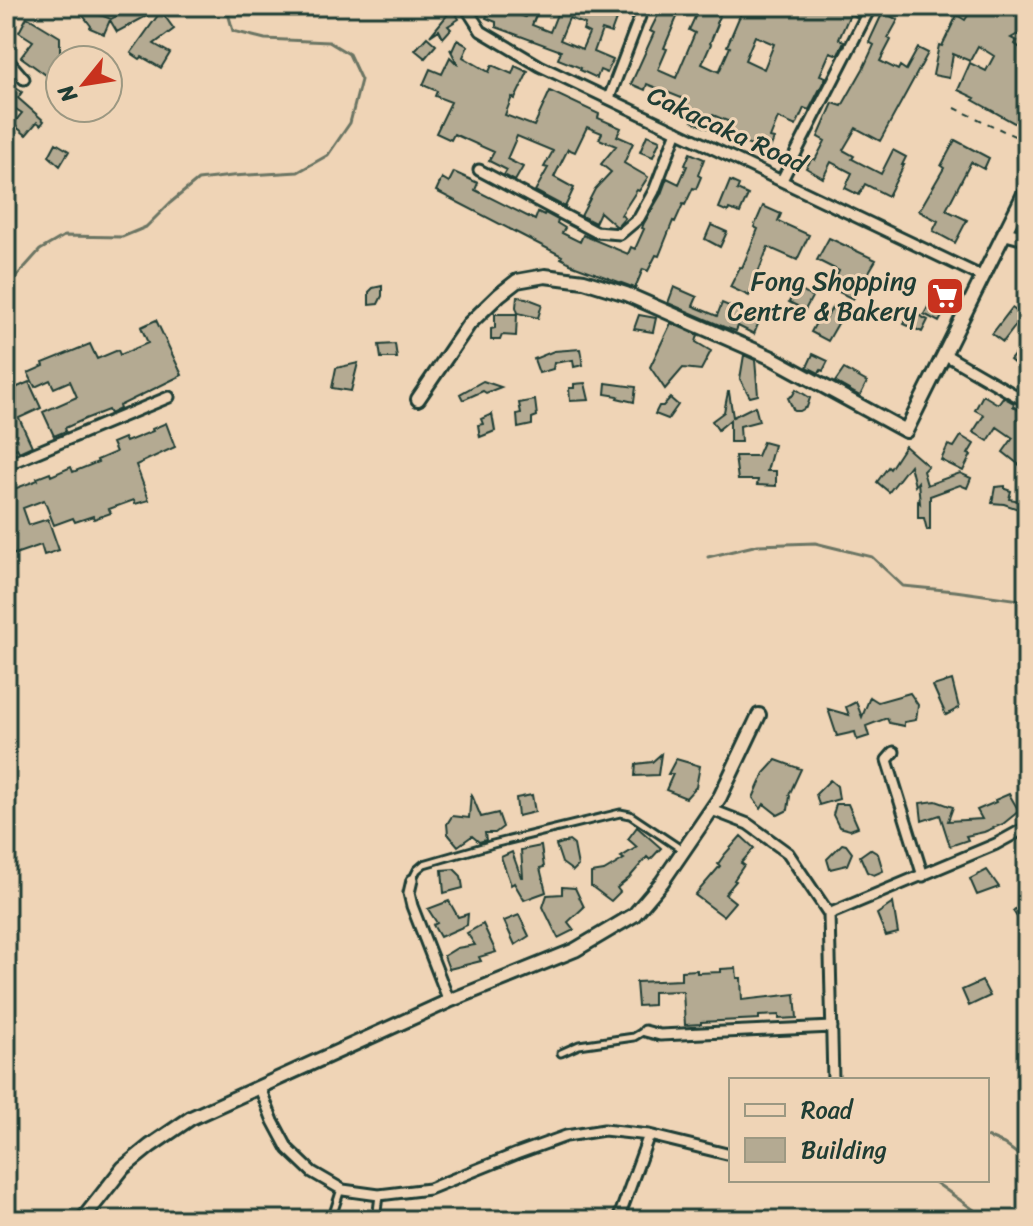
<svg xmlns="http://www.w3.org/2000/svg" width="1033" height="1226" font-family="Sriracha,sans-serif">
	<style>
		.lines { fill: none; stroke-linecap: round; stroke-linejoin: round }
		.stream { stroke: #6b7463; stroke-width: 3 }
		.building { fill: #b4aa92; stroke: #1f3d34; stroke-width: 2; fill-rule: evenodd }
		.lane-casing { stroke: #1f3d34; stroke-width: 11 }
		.street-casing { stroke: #1f3d34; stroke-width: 15 }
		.secondary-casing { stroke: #1f3d34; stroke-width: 18 }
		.path { stroke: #1f3d34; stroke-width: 2; stroke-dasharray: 6 6; stroke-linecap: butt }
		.lane { stroke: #efd4b6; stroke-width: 5 }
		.street { stroke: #efd4b6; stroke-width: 9 }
		.secondary { stroke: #efd4b6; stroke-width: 12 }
		.labels { text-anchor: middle; stroke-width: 6; stroke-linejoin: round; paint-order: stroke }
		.street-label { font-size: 26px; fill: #1f3d34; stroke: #efd4b6 }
		.poi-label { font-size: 26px; fill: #1f3d34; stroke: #efd4b6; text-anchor: end }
	</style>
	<rect width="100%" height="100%" fill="#efd4b6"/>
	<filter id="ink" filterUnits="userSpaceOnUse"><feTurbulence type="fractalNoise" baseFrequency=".0125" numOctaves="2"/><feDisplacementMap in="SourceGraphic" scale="16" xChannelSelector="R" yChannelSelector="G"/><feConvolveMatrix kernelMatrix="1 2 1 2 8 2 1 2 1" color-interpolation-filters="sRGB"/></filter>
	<g filter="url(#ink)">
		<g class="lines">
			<path class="stream" d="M6 288 40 250 64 236 122 237 146 227 170 203 198 180 232 176 298 172 328 155 350 123 361 80 349 54 329 42 265 39 233 31 226 6
				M708 557 758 545 815 543 872 557 903 586 955 591 1027 601
				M987 1137 1004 1144 1027 1161
				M932 1180 988 1220"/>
		</g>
		<path class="building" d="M76 6 111 19 134 6H165L117 32 110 20 104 34 90 28 91 26Z
			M491 6H496L525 17 529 6H621L611 33 602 30 594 52 613 60 607 73 600 70 597 78 580 70 581 68 558 59 561 51 496 27V22L486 18ZM539 8 557 14 550 32 532 25ZM569 18 585 24 583 30 589 33 582 49 560 40Z
			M659 6H670L680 10 664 48 667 49 658 70 676 78 695 33 689 30 700 6H724L716 23 718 24 710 43 711 44 702 64 719 72 730 47 727 46 744 6H863L857 17 850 14 839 39 844 41 838 55 830 52 820 75 826 77 809 110 804 108 796 126 778 118 770 138 774 139 768 153 742 142 741 144 724 137 730 122 713 115 707 128 692 121 695 114 680 107 684 99 647 84 645 90 631 84 654 33 650 31 658 15 655 14ZM755 36 774 44 764 69 745 60Z
			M974 6H1027V29L1011 38 1017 41 1015 44 1027 53V73L1020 83 1027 87V130L973 100 975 98 958 90 970 63 986 71 994 56 978 46 970 61 953 54 949 78 933 75 939 45 942 46 957 15 965 20Z
			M453 8 459 19 448 26 451 29 443 38 439 30 430 36Z
			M161 11 174 29 154 44 170 53 161 68 142 57 140 59 131 53Z
			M883 12 898 20 888 38 891 40 880 61 898 70 900 66 906 70 918 48 928 53 880 141 856 128 843 150 854 156 852 159 881 174 893 150 906 157 902 165H904L888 196 865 184 859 195 845 188 852 173 831 162 823 178 806 168 812 158 815 160 825 141 818 137 833 103 842 106 863 69 874 45 869 42Z
			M27 17 60 37V85L21 57 33 41 19 32Z
			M427 37 436 45 425 58 415 50Z
			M457 40 468 46 463 57 489 72 492 65 512 74 515 66 528 72 515 99 512 97 505 115 534 126 550 91 599 114 598 118 621 128 617 136 633 143 624 163 648 177 639 191 637 190 621 215 625 218 618 226H616L600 212 595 223 581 216 595 189 611 172 601 164 616 146 599 139 602 133 587 127 575 152 568 149 554 177 574 188 565 207 535 191 548 168 544 167 553 151 517 136 507 159 523 167 515 181 504 175 507 170 489 161 494 152 454 134 451 140 436 133 451 102 435 96 437 91 423 85 430 69 442 74 450 57 458 65 450 49 452 51Z
			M95 49 98 60H65V57Z
			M6 82 22 92 18 98 44 121 41 125 37 122 26 135 13 124 22 113 6 103Z
			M647 135 660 140 653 157 640 152Z
			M955 140 989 158 984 169 971 162 946 210 967 220 955 243 933 231 938 221 919 211 944 168 941 166Z
			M56 143 69 151 60 166 49 156Z
			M690 153 704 159 698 175 701 177 696 189 693 188 685 205 683 204 675 222 673 221 659 256 656 255 648 271 643 269 635 288 570 264V263L561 258 562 256 436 191 442 178 449 182 454 172 478 183 475 190 535 220 538 212 544 215 545 213 558 220 557 223 565 228 562 233 580 242 583 235 628 254 631 247 635 249 644 229 642 228 644 223 661 194 667 178 679 184 687 166 685 165Z
			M730 181 739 185 737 190 748 195 740 213 729 209 728 212 719 208Z
			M763 206 781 214 778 221 809 235 797 260 768 247 749 296 730 287 740 267 742 268 758 229 754 227Z
			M711 225 727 232 720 247 705 239Z
			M829 238 876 260 853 299 831 288 839 271 817 260Z
			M941 284 955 292 939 322 924 314Z
			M382 286V296L378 304 369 305V292L373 288Z
			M674 287 697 297 693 306 717 316 722 303 760 319 754 334 738 326 736 331 724 327 668 303Z
			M796 288 812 297 805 310 789 302Z
			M517 297 526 298 542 304 538 318 518 313 516 307Z
			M833 306 844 313 828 341 811 332 818 319 824 322Z
			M1012 308 1023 316 1003 342 992 334Z
			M910 311 928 320 922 332 904 324Z
			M495 314H517L516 336 502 335 500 340H491V329L495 328Z
			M639 315 656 318 653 332 634 329Z
			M156 320 182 375 119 406 120 409 110 414 108 410 85 419 65 428 66 431 54 436 43 412 77 397 70 381 54 388 50 380 35 387 28 373 44 366 43 363 90 344 97 359 118 350 120 355 148 343 141 327Z
			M671 323 698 335 696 342 711 351 701 370 683 368 665 389 650 367Z
			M1027 339V374L1010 360Z
			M395 344 397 358H381L379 345Z
			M580 349 583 365 574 367 573 360 554 363 553 369 539 373 534 359 554 351Z
			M813 354 828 361 823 371 821 370 819 373 807 367Z
			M744 355 755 360 758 395 750 397 740 379Z
			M358 363 351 391 332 388 336 368Z
			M844 369 867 382 860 396 835 382Z
			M483 381 501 387 486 393 483 391 463 400 460 394Z
			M29 382 41 408 19 418 32 446 19 452 17 448 6 453V432L9 430 6 424V392Z
			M585 383 589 400 570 401 569 388H574V384Z
			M606 383 636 387 634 402 617 398 618 396 605 394Z
			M796 389 810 398 807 407 800 411H794L788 398 793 395Z
			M728 392H729L733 417 755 406 759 421 740 426 741 442H730V420L718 430 712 421 724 412Z
			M983 395 998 404 1003 397 1014 403 1013 406 1027 416V471L1003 452 1013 438 997 427 988 441 973 432 984 415 975 410Z
			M670 398 678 405 668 419 655 414 659 406H663Z
			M535 400 537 416 532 418V425L518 428 517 414 521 413 519 403Z
			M492 414 495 431 480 437 478 425 483 424 481 419Z
			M166 423 175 447 136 465 149 500 135 504 134 500 109 509 111 513 94 519 93 516 75 522 73 518 54 525 44 500 23 508 29 525 48 519 59 550 44 555 41 545 6 557V490L13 487 14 489 38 480 37 478 50 473 51 476 71 467 73 472 98 462 97 460 116 452 112 443 124 438 126 442 153 431 152 429Z
			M961 436 974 444 968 454 971 455 963 471 941 460 948 445 954 447Z
			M763 442 774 445 767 471H776V486L757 485 758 480H738L735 456H757Z
			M905 446 928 466 923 471 927 485 960 473 971 478 967 488 960 485 930 496V530H927L924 518H918V501L920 503 918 482 915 486 910 465 889 492 877 482 888 467 890 469Z
			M1005 486V489L1011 491 1009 499 1027 502V512L1004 504 992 503 995 487Z
			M952 680 959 708 946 715 933 686Z
			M910 693 918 705 916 720 904 722V726L889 723 887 718 866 726 869 736 857 740 855 732 837 736 828 709 849 715 846 707 856 702 862 717 870 697 878 702Z
			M661 754 658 775 635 776 636 764 652 762Z
			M676 759 700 766 696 787 686 798 666 790 673 774H668Z
			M776 760 801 769 789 795 790 796 788 810 778 815 764 804 761 809 753 798 764 773Z
			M830 780 837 786 839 799 819 805 816 794Z
			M471 793 481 817 498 813 503 827 495 833H485L486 840 479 842 472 836 458 846 448 834 447 824 452 816 469 818Z
			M1009 794 1019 811 1003 824 984 832 966 836 968 840 950 846 940 815 922 821 920 803 936 801 953 807 948 821 982 819 977 810 996 802 995 800Z
			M532 795 535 812 518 816 516 798Z
			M836 804H848L858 827 850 830 839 827 833 815Z
			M637 827 661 848 650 860 647 857 629 878 617 888 620 892 611 901 591 886V873L604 871 624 859 621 857 637 847 628 839Z
			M741 836 754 848 741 863 744 865 734 880 736 881 725 894 735 902 723 916 695 895 720 866 718 864 725 854Z
			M569 841 574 845 578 866 573 871 562 863 556 845Z
			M842 844 846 845 852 853 847 865 830 869 827 859Z
			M541 846 544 867 540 868 546 892 524 900 514 883 511 885 501 857 512 852 521 877H523L521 850Z
			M870 849 878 854 883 871 874 875 867 872 860 856Z
			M454 869 461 876 463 888 444 893 442 870Z
			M987 870 999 887 977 895 970 879Z
			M562 887 575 888 584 907 568 922 574 930 558 938 543 907 547 895 562 894Z
			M1027 898V932L1013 911Z
			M449 901 458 917 468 914 467 925 440 937 433 925 437 923 428 909Z
			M893 903 898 933 886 936 877 914Z
			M519 915 529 936 515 945 504 921Z
			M483 924 496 952 479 957 481 961 449 969 444 956 457 948 475 945 467 933Z
			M736 968 737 978H741L742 1000 795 994 797 1018 779 1019V1015L759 1016V1019L701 1022V1024L685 1025 683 992 682 991 653 992V1005L638 1006 636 982 681 980V971L697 970V973L721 972V969Z
			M982 981 990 996 969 1006 962 990Z"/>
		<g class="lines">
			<defs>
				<path id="lane" d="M412 880 417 870 424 864 493 844 620 813 630 815 681 849
					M561 1053 579 1045 634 1037 644 1031
					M331 1220 341 1189
					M376 1220 379 1195"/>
				<path id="street" d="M465 6 481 31 540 66 983 277
					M6 58 24 79
					M609 98 644 6
					M479 170 596 232 620 234 639 218 654 191 677 131
					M782 180 869 10
					M944 354 1027 402
					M6 465 169 397
					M894 752 887 760 923 876
					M712 810 748 824 788 853 829 914 833 1080
					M412 880 409 893 412 906 449 1001
					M829 914 996 844 1027 827
					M645 1031 660 1035 832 1027
					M260 1088 273 1121 288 1149 312 1172 343 1190 379 1195 429 1189 516 1154 566 1136 604 1130 649 1135 731 1155
					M618 1220 649 1135"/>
				<path id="secondary" d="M1004 233 1027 239
					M418 399 469 324 499 295 517 281 545 276 584 281 626 294 770 357 906 431 1027 188
					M82 1220 123 1168 150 1146 191 1118 449 1001 575 950 634 915 662 882 720 797 759 715"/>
			</defs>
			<use href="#lane" class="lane-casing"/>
			<use href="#street" class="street-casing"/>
			<use href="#secondary" class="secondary-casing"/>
			<path class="path" d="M955 108 1027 142"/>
			<use href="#lane" class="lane"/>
			<use href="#street" class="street"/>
			<use href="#secondary" class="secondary"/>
		</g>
	</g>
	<defs>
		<symbol id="supermarket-square" viewBox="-11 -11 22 22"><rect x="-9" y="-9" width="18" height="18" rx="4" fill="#c8321e" stroke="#efd4b6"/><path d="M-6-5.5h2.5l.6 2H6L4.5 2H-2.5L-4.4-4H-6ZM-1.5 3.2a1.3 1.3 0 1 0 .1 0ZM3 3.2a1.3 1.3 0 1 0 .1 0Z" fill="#fff"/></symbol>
	</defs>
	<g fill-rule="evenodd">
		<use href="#supermarket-square" x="923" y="274" width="44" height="44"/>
	</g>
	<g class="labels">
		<g class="street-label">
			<text transform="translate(727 129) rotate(25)" y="9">Cakacaka Road</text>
		</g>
		<g class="poi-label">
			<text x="917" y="290">Fong Shopping<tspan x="917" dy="30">Centre &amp; Bakery</tspan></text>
		</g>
	</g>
	<rect width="1033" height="1226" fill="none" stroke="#efd4b6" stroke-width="32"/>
	<rect x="16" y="16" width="1001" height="1194" fill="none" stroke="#1f3d34" stroke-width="3" filter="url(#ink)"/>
	<rect x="729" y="1078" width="260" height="104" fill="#efd4b6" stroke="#9c9882" stroke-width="2"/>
	<rect x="745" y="1104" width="40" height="12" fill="#efd4b6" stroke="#9c9882" stroke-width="2"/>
	<text x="801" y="1118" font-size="24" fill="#1f3d34">Road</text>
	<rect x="745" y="1138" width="40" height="24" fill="#b4aa92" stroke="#9c9882" stroke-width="2"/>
	<text x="801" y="1158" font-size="24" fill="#1f3d34">Building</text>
	<g transform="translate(84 84) rotate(240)"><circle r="38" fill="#efd4b6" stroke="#9c9882" stroke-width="2"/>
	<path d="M0-6L14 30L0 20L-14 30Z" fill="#c8321e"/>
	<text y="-12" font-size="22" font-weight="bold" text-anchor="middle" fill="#1f3d34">N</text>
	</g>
</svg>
